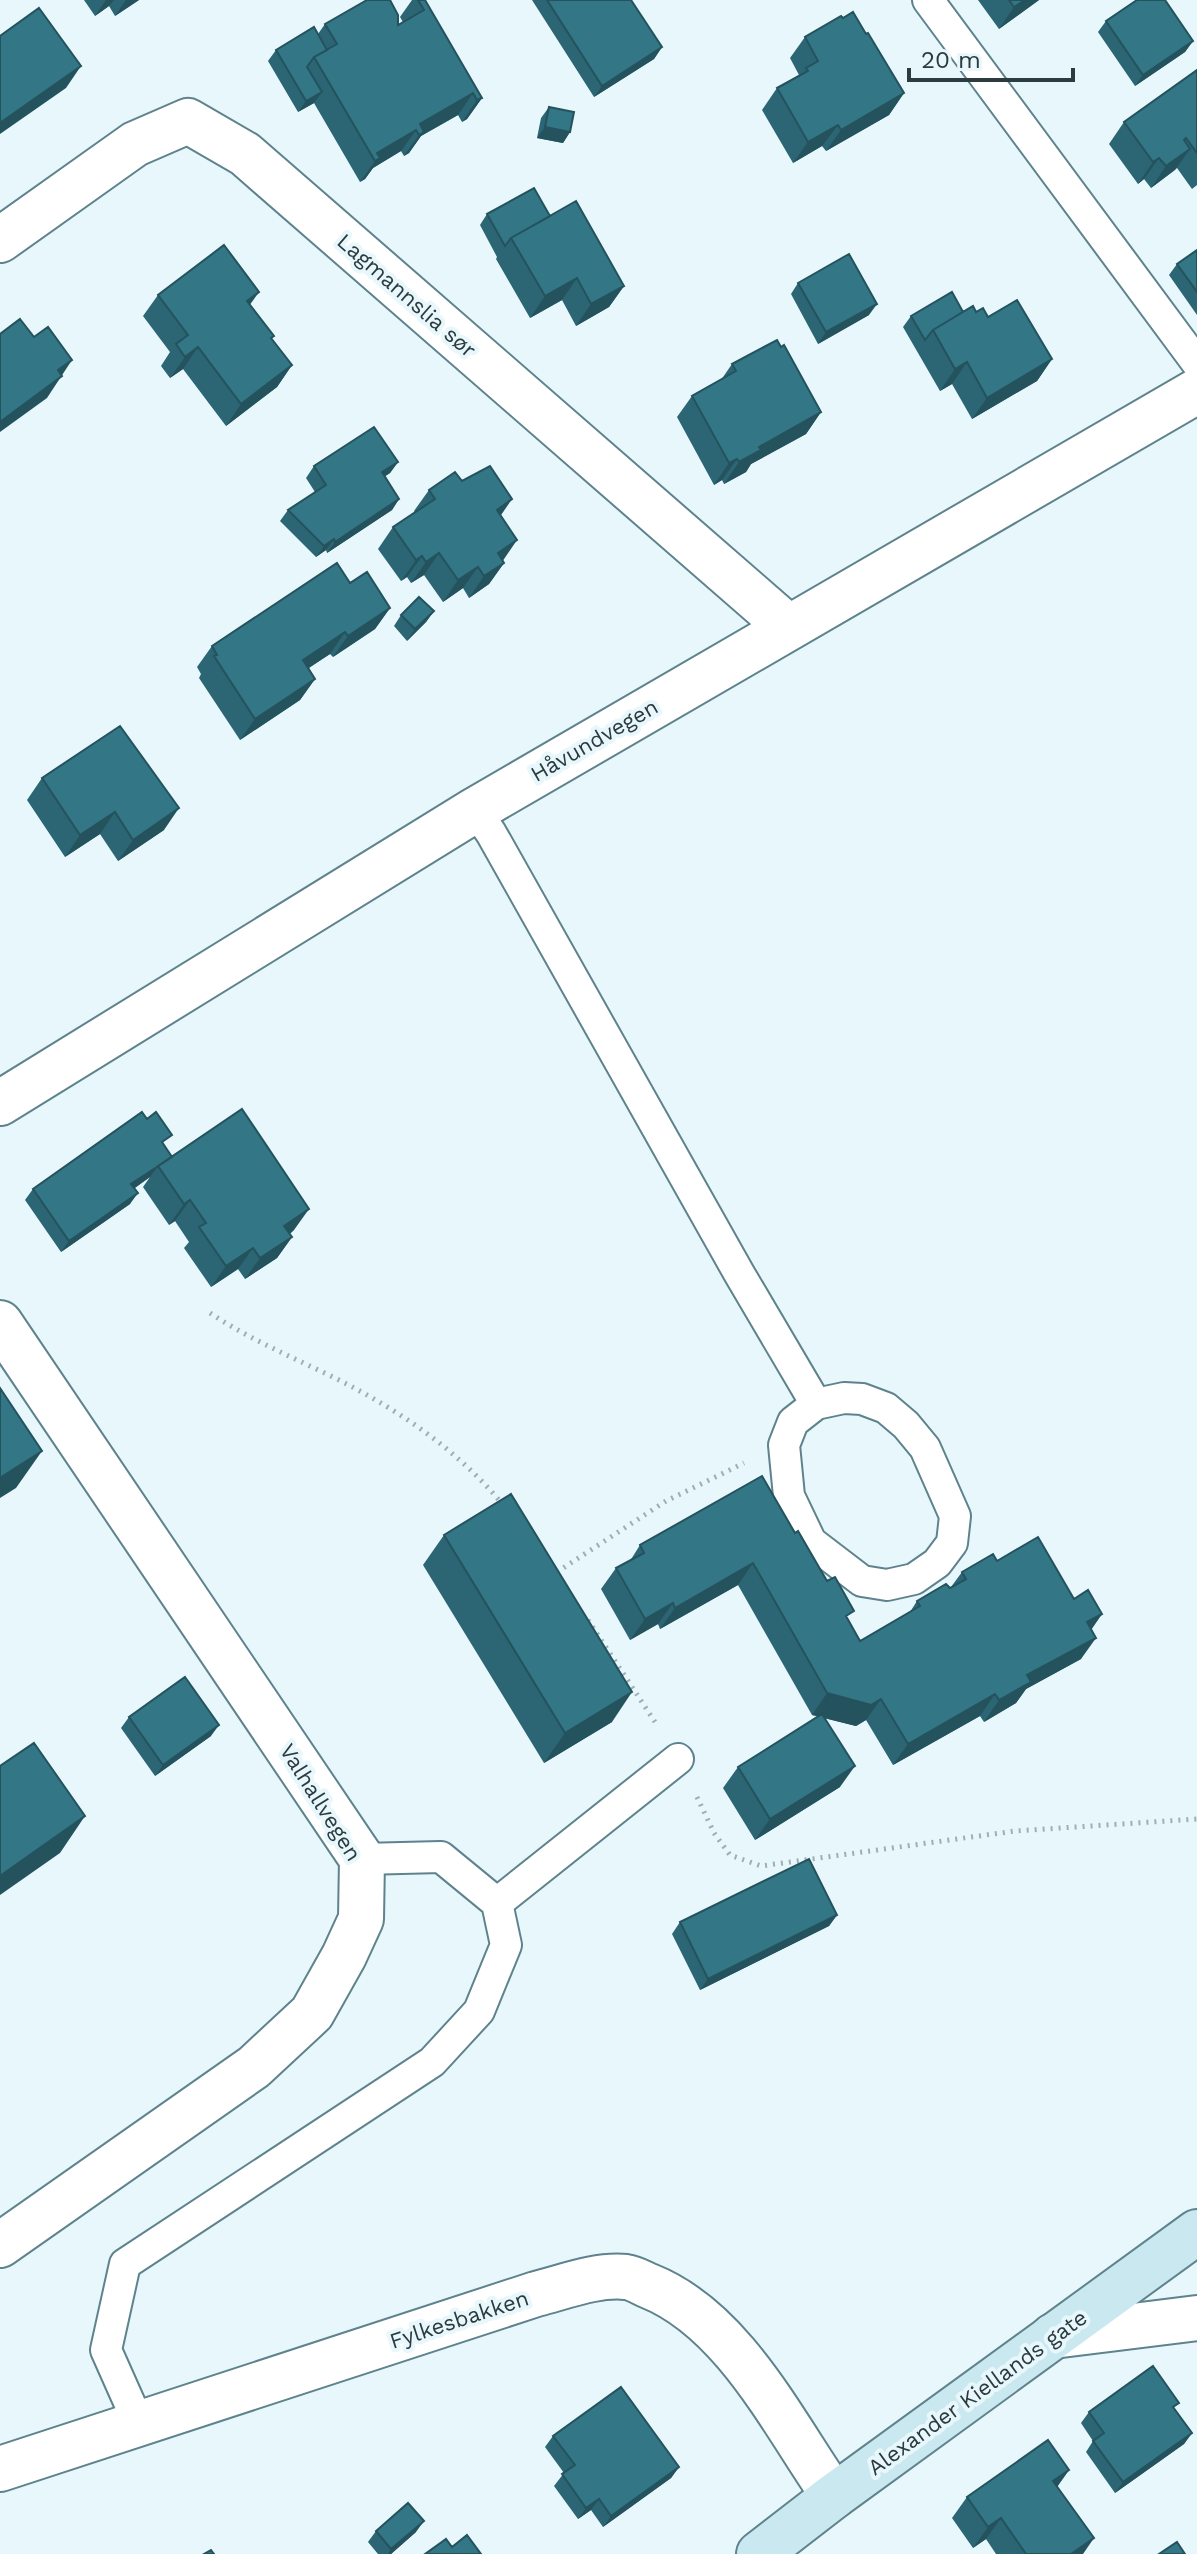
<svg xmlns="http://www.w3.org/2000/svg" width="1197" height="2554" font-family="'Work Sans',sans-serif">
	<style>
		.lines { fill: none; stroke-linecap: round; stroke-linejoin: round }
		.service-casing { stroke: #5e838d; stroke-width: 34 }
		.minor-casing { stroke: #5e838d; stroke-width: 48 }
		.tertiary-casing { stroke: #5e838d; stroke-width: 48 }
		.secondary-casing { stroke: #5e838d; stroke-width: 48 }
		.path { stroke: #9eaeb2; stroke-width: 5; stroke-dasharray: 2 6; stroke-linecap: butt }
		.service { stroke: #fff; stroke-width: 30 }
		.minor { stroke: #fff; stroke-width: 44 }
		.tertiary { stroke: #fff; stroke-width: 44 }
		.secondary { stroke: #cae8ef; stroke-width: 44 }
		.wall { fill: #2c6573 }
		.shaded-wall { fill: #24535e }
		.building { fill: #337686; stroke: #24535e; stroke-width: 2 }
		.labels { text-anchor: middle; stroke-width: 8; stroke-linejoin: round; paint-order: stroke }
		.street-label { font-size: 22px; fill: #2b3b3f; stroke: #e7f7fc }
	</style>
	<rect width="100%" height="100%" fill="#e7f7fc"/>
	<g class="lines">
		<defs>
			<path id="service" d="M928 0 1197 363
				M475 810 491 833 740 1275 816 1404 793 1422 784 1445 789 1496 811 1542 862 1581 887 1585 914 1579 937 1563 952 1543 955 1516 925 1448 906 1425 886 1408 862 1399 844 1398 816 1404
				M497 1903 678 1759
				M138 2422 106 2350 125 2264 432 2062 479 2011 506 1945 497 1903 441 1857 362 1859"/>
			<path id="minor" d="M0 240 135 144 188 121 245 154 787 626
				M0 1323 362 1859 361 1919 344 1956 312 2013 254 2067 0 2245
				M1053 2336 1197 2318"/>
			<path id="tertiary" d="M0 1103 475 810 1197 391
				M0 2469 536 2294C564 2287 596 2274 626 2277 634 2278 642 2283 649 2286 734 2320 784 2425 834 2496"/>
			<path id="secondary" d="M759 2554 834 2496 1197 2232"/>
		</defs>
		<use href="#service" class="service-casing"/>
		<use href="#minor" class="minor-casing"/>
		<use href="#tertiary" class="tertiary-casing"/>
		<use href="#secondary" class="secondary-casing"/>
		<path class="path" d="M210 1313C249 1339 292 1357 335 1378 399 1410 458 1450 504 1506
			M557 1572 666 1501 744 1463
			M588 1620 655 1722
			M697 1797 714 1833 730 1855 761 1866 1015 1831 1197 1819"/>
		<use href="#service" class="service"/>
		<use href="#minor" class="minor"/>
		<use href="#tertiary" class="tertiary"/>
		<use href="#secondary" class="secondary"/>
	</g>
	<path class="wall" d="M84 0H139L115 16 109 6 95 16Z
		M412 0H425L482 98 467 119 462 122 458 115 421 136 409 153 404 156 401 151 373 168 365 179 360 182 314 103 298 112 268 61 276 50 318 34 325 24 398 25 403 22 400 17Z
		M532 0H631L662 47 654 59 594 97Z
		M978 0H1039L999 29Z
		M843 18 866 34 904 93 889 115 826 151 822 146 793 163 762 110 777 88 799 75 790 58 805 37Z
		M1106 21 1193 41 1185 52 1135 86 1098 32Z
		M1197 70V185L1192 189 1177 168 1151 188 1144 179 1138 184 1109 144 1124 122Z
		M549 107 570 132 563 143 537 138 541 118Z
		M487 214 550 216 624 286 609 307 576 326 562 300 530 318 496 259 497 257 480 225Z
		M1197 250V315L1169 275 1177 264Z
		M798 283 869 315 818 344 791 294Z
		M158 295 250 305 272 340 292 365 277 387 226 426 183 369 170 378 161 366 170 352 143 316Z
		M963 312H976L988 317 1052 359 1037 381 972 419 952 384 940 391 903 327 911 316Z
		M732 364 821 412 806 434 751 464 746 472 724 484 722 480 714 485 677 417 692 396 721 380Z
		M398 462 390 473 385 476 399 499 392 510 327 553 326 550 316 557 280 521 288 510 315 492 306 478 314 466Z
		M462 481 500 515 503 561 504 563 489 584 469 598 463 588 443 602 424 575 411 583 407 577 401 581 378 549 393 527 415 513 414 511 429 490Z
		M350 583 390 608 375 629 333 657 330 654 309 668 315 679 300 700 240 740 199 678 201 674 197 667 212 646Z
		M434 611 426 622 407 641 394 626 401 615Z
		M42 778 164 830 118 861 100 834 65 857 27 800Z
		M165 1146 172 1157 294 1230 290 1234 292 1237 277 1258 245 1279 238 1269 211 1287 184 1248 189 1242 175 1221 169 1225 143 1187 150 1177 134 1188 130 1204 61 1252 25 1200 33 1189Z
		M795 1533 848 1620 860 1641 910 1612 917 1601 951 1587 962 1572 997 1561 1102 1614 1091 1629 1081 1659 1026 1689 1016 1703 984 1722 980 1716 893 1765 866 1720 856 1726 824 1718 840 1787 755 1840 723 1788 738 1767 819 1716 812 1715 738 1585 660 1629 658 1624 630 1640 601 1589 616 1568 630 1561 640 1545Z
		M444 1535 612 1722 544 1763 423 1565Z
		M129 1717 211 1736 155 1776 121 1728Z
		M837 1915 829 1926 700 1990 672 1934 680 1922Z
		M1175 2409 1192 2433 1184 2444 1115 2493 1086 2452 1093 2441 1081 2423 1089 2412Z
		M553 2436 679 2467 671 2478 603 2527 591 2510 578 2519 554 2486 564 2473 545 2447Z
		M1069 2470 1057 2487 1083 2554H996L986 2539 973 2548 952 2518 967 2497Z
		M376 2531 416 2532 391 2554H378L368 2542Z"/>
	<path class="shaded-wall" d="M106 0H114L109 6 95 16Z
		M126 0H139L115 16Z
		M1025 0H1039L999 29 1014 7Z
		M1193 41 1185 52 1135 86 1143 75Z
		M662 47 654 59 594 97 602 86Z
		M81 66 66 88 0 134V123Z
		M322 92 314 103 298 112 306 101Z
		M473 93 458 115 421 136 409 153 404 156 419 135 420 124Z
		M904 93 889 115 826 151 841 130Z
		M482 98 467 119 462 122 477 100Z
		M838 125 822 146 793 163 808 142Z
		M545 127 570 132 563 143 537 138Z
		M416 130 401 151 373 168 365 179 360 182 375 161 377 153Z
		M1190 149 1175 170 1151 188 1166 166Z
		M1159 158 1144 179 1138 184 1153 162Z
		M577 278 562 300 530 318 545 296Z
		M624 286 609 307 576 326 591 304Z
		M259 292 244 313 247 301Z
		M877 304 869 315 818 344 826 332Z
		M198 347 183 369 170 378 185 357Z
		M1052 359 1037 381 972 419 987 398Z
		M72 360 47 398 0 432V422L58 370Z
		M967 362 952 384 940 391 955 369Z
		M292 365 277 387 226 426 241 404Z
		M821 412 806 434 751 464 746 472 724 484 739 462 759 447Z
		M737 459 722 480 714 485 729 463Z
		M398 462 390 473 375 483 382 472Z
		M399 499 392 510 327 553 335 542Z
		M512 499 497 521V510Z
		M334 539 326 550 316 557 324 546Z
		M517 540 502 562 498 553Z
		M439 553 424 575 411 583 426 562Z
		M422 556 407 577 401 581 416 560Z
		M504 563 489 584 469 598 484 576Z
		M478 567 463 588 443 602 458 580Z
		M390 608 375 629 333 657 348 636Z
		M434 611 426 622 407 641 415 629Z
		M345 632 330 654 288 681 303 660Z
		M315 679 300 700 240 740 255 719Z
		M179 808 164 830 118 861 133 840Z
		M115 812 100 834 65 857 80 835Z
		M158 1166 150 1177 124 1196 131 1184Z
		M138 1193 130 1204 61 1252 69 1241Z
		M190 1200 175 1221 169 1225 184 1204Z
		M309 1209 294 1230 269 1248 284 1226Z
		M292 1237 277 1258 245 1279 260 1258Z
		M253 1248 238 1269 211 1287 226 1266Z
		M42 1451 16 1488 0 1498V1478Z
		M753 1563 738 1585 660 1629 675 1608Z
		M673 1603 658 1624 630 1640 645 1619Z
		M1102 1614 1087 1636V1622Z
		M1096 1638 1081 1659 1026 1689 1016 1703 984 1722 999 1700 1027 1675Z
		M632 1692 612 1722 544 1763 565 1733Z
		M827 1693 881 1699 866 1720 856 1726 812 1715Z
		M995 1694 980 1716 893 1765 908 1744Z
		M219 1725 211 1736 155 1776 163 1765Z
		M855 1766 840 1787 755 1840 770 1819Z
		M85 1816 60 1853 0 1895V1876Z
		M837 1915 829 1926 700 1990 708 1979Z
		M1192 2433 1184 2444 1115 2493 1123 2482Z
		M679 2467 671 2478 603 2527 611 2516Z
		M1069 2470 1054 2491 1053 2481Z
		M599 2499 591 2510 578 2519 586 2508Z
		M1001 2518 986 2539 973 2548 988 2527Z
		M424 2521 416 2532 391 2554H388L391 2549Z
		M1094 2538 1083 2554H1071Z"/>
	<path class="building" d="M367 0H390L398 15V25L424 10 418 0H425L482 98 477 100 473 93 420 124 424 132 419 135 416 130 377 153 380 158 375 161 314 57 337 44 325 24Z
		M547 0H631L662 47 602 86Z
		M1009 0H1025L1014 7Z
		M1137 0H1165L1193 41 1143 75 1106 21Z
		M39 8 81 66 0 123V36Z
		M853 12 866 34 868 33 904 93 841 130 838 125 808 142 777 88 808 71 806 68 818 61 805 37 841 16 843 18Z
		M314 27 327 50 314 57 307 67 322 92 306 101 276 50Z
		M1197 70V153L1186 138 1184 140 1190 149 1166 166 1159 158 1153 162 1124 122Z
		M549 107 574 112 570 132 545 127Z
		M534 188 550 216 511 238 505 246 487 214Z
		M576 201 624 286 591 304 577 278 545 296 511 238Z
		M224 245 259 292 247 301 274 336 271 338 292 365 241 404 198 347 185 357 176 344 188 335 158 295Z
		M1197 250V292L1177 264Z
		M849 254 877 304 826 332 798 283Z
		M952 292 963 312 933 330 925 340 911 316Z
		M1017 300 1052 359 987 398 967 362 955 369 933 330 973 306 976 312 983 308 988 317Z
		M20 319 34 337 48 327 72 360 58 370 62 376 0 422V334Z
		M777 340 781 347 784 345 821 412 759 447 761 450 739 462 737 459 729 463 692 396 736 371 732 364Z
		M374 427 398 462 382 472 399 499 335 542 334 539 324 546 288 510 326 485 314 466Z
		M490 466 512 499 497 510 517 540 498 553 504 563 484 576 478 567 458 580 439 553 426 562 422 556 416 560 393 527 435 499 429 490 455 472 462 481Z
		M337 563 350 583 367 572 390 608 348 636 345 632 303 660 315 679 255 719 214 656 217 655 212 646Z
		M419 597 434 611 415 629 401 615Z
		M120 726 179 808 133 840 115 812 80 835 42 778Z
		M242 1109 309 1209 284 1226 292 1237 260 1258 253 1248 226 1266 199 1227 206 1223 190 1200 184 1204 158 1166Z
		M142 1112 147 1119 156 1112 172 1135 162 1142 172 1157 131 1184 138 1193 69 1241 33 1189Z
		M0 1388 42 1451 0 1478Z
		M762 1476 795 1533 798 1531 827 1581 835 1577 854 1611 846 1616 860 1641 920 1606 917 1601 946 1584 950 1588 966 1579 962 1572 993 1554 997 1561 1038 1537 1074 1599 1088 1590 1102 1614 1087 1622 1096 1638 1027 1675 1031 1682 999 1700 995 1694 908 1744 881 1699 871 1705 827 1693 753 1563 675 1608 673 1603 645 1619 616 1568 644 1553 640 1545Z
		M511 1494 632 1692 565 1733 444 1535Z
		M185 1677 219 1725 163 1765 129 1717Z
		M822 1714 855 1766 770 1819 738 1767Z
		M34 1743 85 1816 0 1876V1766Z
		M809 1859 837 1915 708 1979 680 1922Z
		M1153 2366 1179 2403 1173 2407 1192 2433 1123 2482 1093 2441 1104 2433 1089 2412Z
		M621 2387 679 2467 611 2516 599 2499 586 2508 562 2474 575 2465 553 2436Z
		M1048 2440 1069 2470 1053 2481 1094 2538 1071 2554H1026L1001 2518 988 2527 967 2497Z
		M408 2503 424 2521 391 2549 376 2531Z
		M467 2535 481 2554H425L446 2539 452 2547Z
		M1177 2542 1185 2554H1159Z
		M211 2550 214 2554H204Z"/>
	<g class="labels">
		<g class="street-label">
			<text transform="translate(407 295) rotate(41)" y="8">Lagmannslia sør</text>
			<text transform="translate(594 740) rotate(-30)" y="8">Håvundvegen</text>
			<text transform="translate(321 1802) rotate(58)" y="8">Valhallvegen</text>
			<text transform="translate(459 2319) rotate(-18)" y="8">Fylkesbakken</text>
			<text transform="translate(977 2392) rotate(-36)" y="8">Alexander Kiellands gate</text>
		</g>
	</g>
	<path d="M909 68v12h164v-12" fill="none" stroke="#2b3b3f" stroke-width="4"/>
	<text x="921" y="68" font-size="24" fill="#2b3b3f" stroke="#e7f7fc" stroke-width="6" paint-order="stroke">20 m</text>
</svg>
